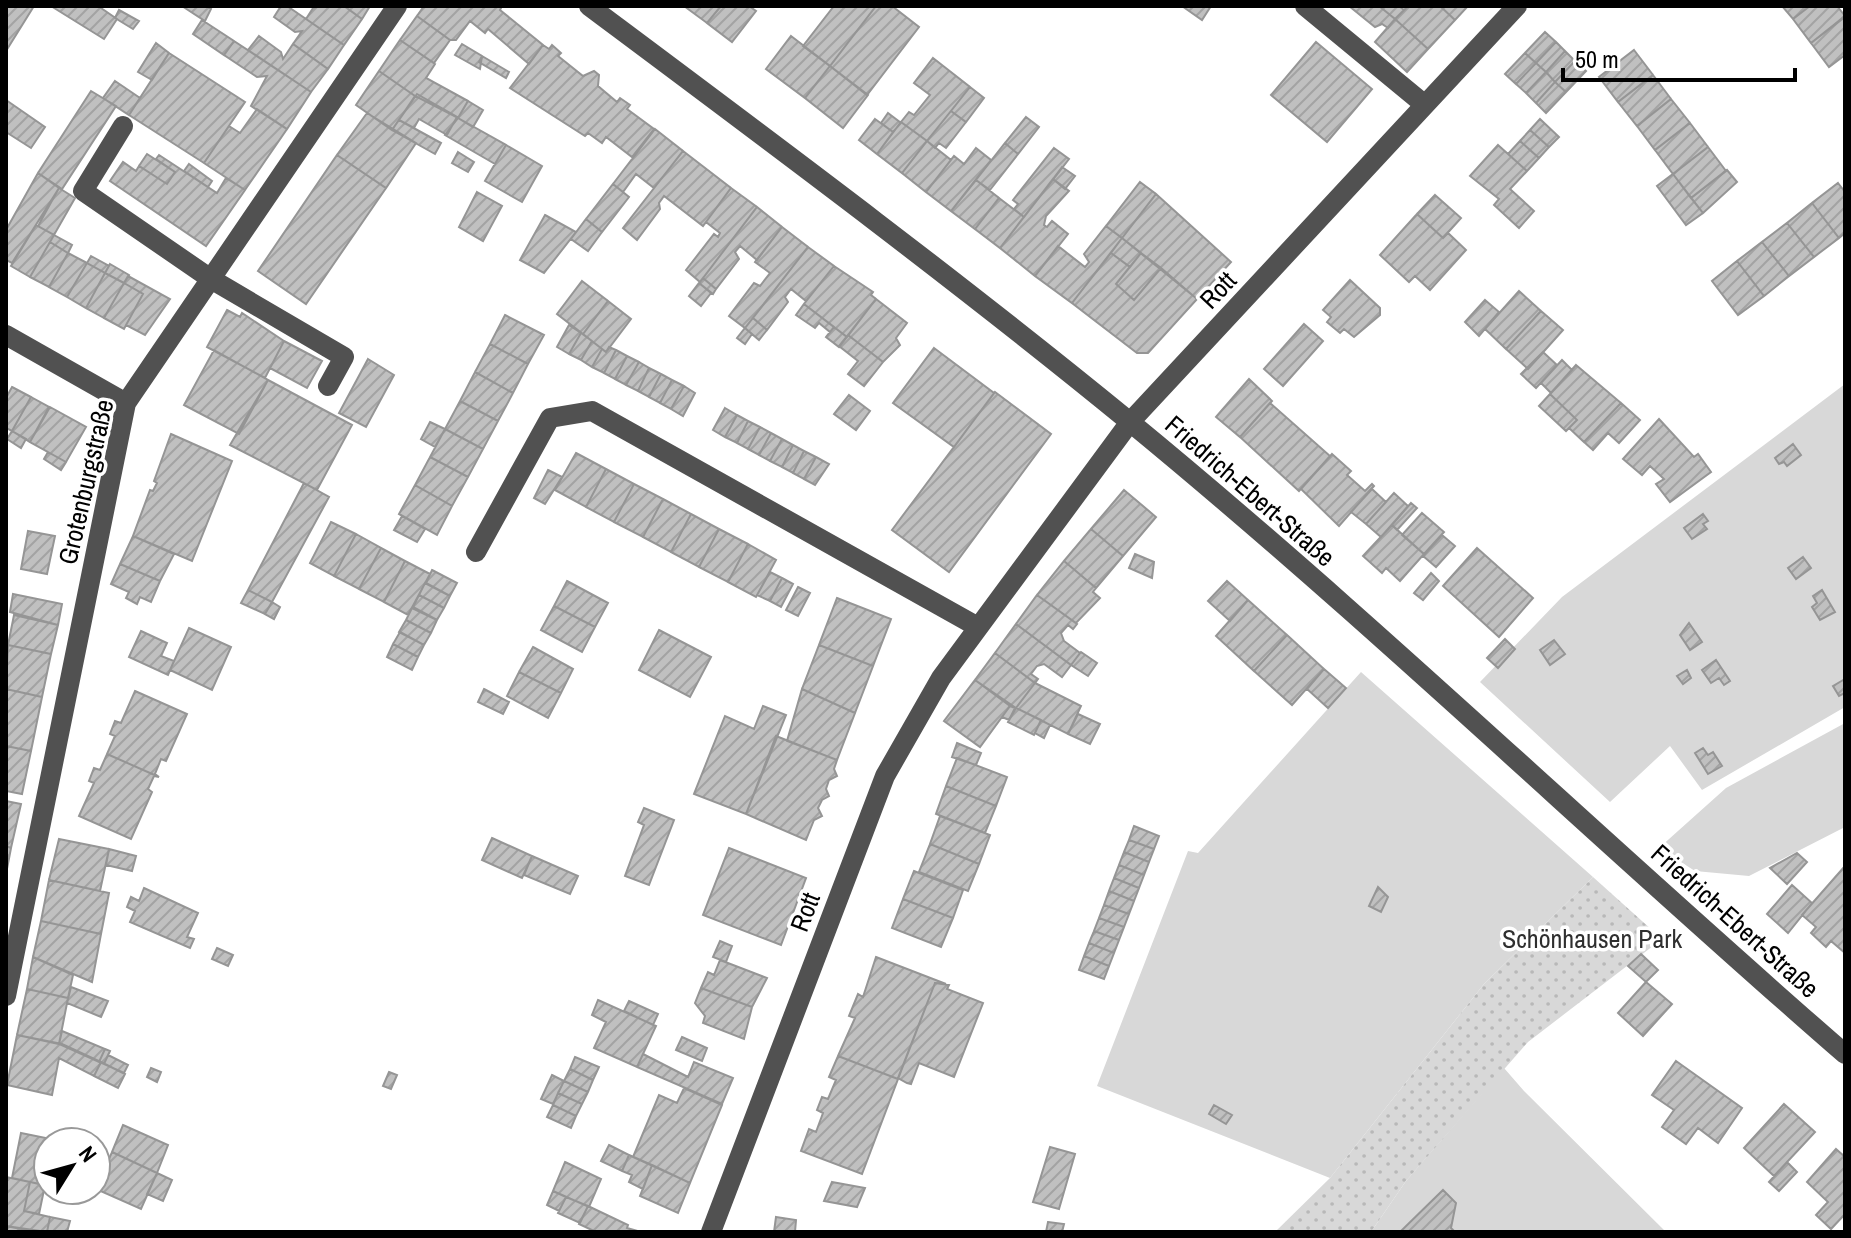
<svg xmlns="http://www.w3.org/2000/svg" width="1851" height="1238" font-family="'Archivo Narrow',sans-serif">
	<style>
		.green { fill: #d8d8d8 }
		.park { fill: url(#park-dots) }
		.building { fill: url(#building-hatch); stroke: #959595; stroke-width: 2 }
		.lines { fill: none; stroke-linecap: round; stroke-linejoin: round }
		.minor { stroke: #515151; stroke-width: 20 }
		.labels { text-anchor: middle; stroke-width: 7; stroke-linejoin: round; paint-order: stroke }
		.street-label { font-size: 26px; fill: #000; stroke: #fff }
		.park-label { font-size: 26px; fill: #2f2f2f; stroke: #fff }
	</style>
	<defs>
		<pattern id="park-dots" width="8" height="8" patternUnits="userSpaceOnUse" patternTransform="scale(2)"><rect width="8" height="8" fill="#d8d8d8"/><path d="M2 2h.1M6 6h.1" fill="none" stroke="#b8b8b8" stroke-width="1.8" stroke-linecap="round"/></pattern>
		<pattern id="building-hatch" width="6" height="6" patternUnits="userSpaceOnUse" patternTransform="scale(2)"><rect width="6" height="6" fill="#c0c0c0"/><path d="M-1 1l2-2M0 6l6-6M5 7l2-2" fill="none" stroke="#a3a3a3"/></pattern>
	</defs>
	<rect width="100%" height="100%" fill="#fff"/>
	<path class="green" d="M1845 384V707L1702 790 1670 746 1610 802 1480 682 1562 597Z
		M1361 672 1593 877 1484 984 1330 1178 1097 1086 1188 851 1198 853Z
		M1845 723V827L1749 876 1695 871 1659 848 1726 788Z
		M1504 1068 1524 1091 1666 1232H1455L1451 1228 1456 1203 1443 1190 1400 1232H1371L1406 1181Z"/>
	<path class="park" d="M1593 877 1662 939 1528 1042 1406 1181 1371 1232H1275L1330 1178 1484 984Z"/>
	<path class="building" d="M6 6H34L6 51Z
		M51 6H98L117 19 104 39Z
		M182 6H206L211 9 205 21Z
		M281 6H287L344 45 328 69 293 44 302 31 295 32 274 17Z
		M321 6H344L362 19 344 45 306 19 313 8Z
		M344 6H370L362 19Z
		M424 6H502L500 10 543 45 529 64 488 29 485 33 470 21 456 40H450L417 16Z
		M684 6H721L707 23Z
		M721 6H749L756 11 732 42 707 23Z
		M834 6H876L830 66 803 46Z
		M876 6H892L919 27 867 95 830 66Z
		M1182 6H1211L1202 20Z
		M1349 6H1379L1395 19 1388 28 1382 24 1375 27Z
		M1379 6H1399L1404 10 1395 19Z
		M1408 6H1440L1455 20 1428 49 1395 19Z
		M1440 6H1468L1455 20Z
		M1782 6H1810L1793 19Z
		M1810 6H1837L1845 16 1811 43 1793 19Z
		M119 10 139 21 133 29 115 18Z
		M417 16 450 40 434 63 400 40Z
		M1845 17V55L1829 67 1811 43Z
		M1395 19 1428 49 1407 72 1375 42Z
		M202 20 234 41 224 55 193 34Z
		M1545 32 1556 42 1536 63 1525 53Z
		M259 36 281 52 283 59 293 44 328 69 311 92 248 50Z
		M791 36 830 66 805 98 766 69Z
		M400 40 435 64 426 78 468 101 458 118 415 96 379 71Z
		M234 41 311 92 287 129 251 106 267 76 257 77 224 55Z
		M1316 42 1372 89 1327 142 1271 95Z
		M1556 42 1565 51 1546 72 1536 63Z
		M156 43 169 53 152 80 138 72Z
		M462 44 482 56 480 69 455 55Z
		M543 45 549 49 552 45 561 53 558 56 583 76 594 71 599 75 598 86 617 102 620 98 630 105 627 109 654 129 632 157 606 137 602 143 588 133 585 136 510 88Z
		M1634 50 1653 75 1618 102 1599 77Z
		M1565 51 1575 61 1555 82 1546 72Z
		M169 53 245 102 204 163 129 115Z
		M1525 53 1536 63 1516 84 1505 74Z
		M482 56 509 72 506 78 479 62Z
		M933 58 970 87 927 141 901 122 909 112 914 115 930 95 914 83Z
		M1575 61 1586 71 1566 92 1555 82Z
		M1536 63 1546 72 1526 93 1516 84Z
		M830 66 868 95 843 128 805 98Z
		M379 71 415 96 392 130 356 105Z
		M1546 72 1555 82 1536 103 1526 93Z
		M1653 75 1671 99 1637 126 1618 102Z
		M115 81 140 98 129 115 103 98Z
		M1555 82 1566 92 1546 113 1536 103Z
		M970 87 984 98 966 122 951 111Z
		M91 91 116 106 62 189 38 173Z
		M417 94 457 117 447 135 419 119 414 128 399 120Z
		M1671 99 1690 123 1655 150 1637 126Z
		M6 100 45 127 31 148 6 132Z
		M468 101 483 110 473 127 458 118Z
		M257 109 287 129 245 190 204 163 229 126 240 133Z
		M951 111 966 122 946 148 939 143 935 148 927 141Z
		M367 113 416 143 386 188 337 155Z
		M888 113 901 123 893 132 881 123Z
		M1026 117 1039 127 1018 154 1005 143Z
		M458 118 506 145 495 164 445 135Z
		M875 119 893 132 877 154 859 140Z
		M1540 119 1559 137 1549 147 1530 130Z
		M399 120 441 143 435 154 392 130Z
		M901 122 927 141 902 173 877 154Z
		M1690 123 1708 147 1673 174 1655 150Z
		M655 129 683 151 654 188 636 174 623 192 613 184Z
		M1530 130 1549 147 1539 158 1520 141Z
		M927 141 951 160 926 192 902 173Z
		M1520 141 1539 158 1527 171 1508 154Z
		M1005 143 1018 154 990 190 976 180Z
		M506 145 542 166 522 202 485 181Z
		M1498 145 1527 171 1510 189 1534 211 1519 228 1494 205 1499 199 1470 176Z
		M1708 147 1726 171 1691 198 1673 174Z
		M976 148 991 160 951 211 926 192 954 156 964 164Z
		M1054 148 1069 159 1024 217 1014 209 1018 204 1013 200Z
		M683 151 731 188 703 226 664 196 659 203 660 209 637 240 623 228Z
		M458 152 474 162 468 172 452 163Z
		M147 154 175 172 167 184 139 166Z
		M159 155 217 193 226 178 245 190 206 246 110 181 123 162 136 171 139 166 167 184 175 172 156 159Z
		M337 155 386 188 306 304 258 271Z
		M189 164 212 181 208 187 184 171Z
		M1062 167 1075 176 1065 189 1053 179Z
		M1727 170 1737 182 1703 213 1691 198Z
		M38 173 59 188 12 263 6 260V230Z
		M1673 174 1703 213 1686 225 1657 186Z
		M1053 179 1069 191 1046 216 1044 225 1047 227 1052 221 1068 234 1035 276 1000 248Z
		M976 180 999 198 975 229 951 211Z
		M1140 182 1156 194 1122 238 1106 226Z
		M1838 183 1845 192V233L1839 238 1812 203Z
		M613 184 629 197 602 232 586 219Z
		M59 188 75 198 54 235 38 226Z
		M731 188 757 207 700 282 686 270 714 234 718 237 720 233 706 222Z
		M477 192 502 206 483 241 459 227Z
		M1156 194 1231 262 1197 299 1122 238Z
		M1435 195 1461 218 1443 238 1417 214Z
		M999 198 1024 217 1000 248 975 229Z
		M1812 203 1839 238 1814 257 1787 223Z
		M757 207 782 227 757 260 740 246 735 252 739 259 716 289 703 278Z
		M1417 214 1443 238 1448 233 1466 250 1430 290 1415 276 1409 282 1380 255Z
		M545 215 576 232 544 273 520 260Z
		M586 219 602 232 588 251 571 239Z
		M1787 223 1814 257 1789 276 1762 242Z
		M36 225 54 235 30 277 11 266Z
		M1106 226 1122 238 1072 303 1035 276 1058 246 1085 267 1089 262 1084 254Z
		M782 227 808 247 745 328 729 316 754 283 760 286 770 273 755 262Z
		M54 235 72 245 68 253 50 242Z
		M1122 238 1141 253 1130 267 1111 253Z
		M50 242 68 253 49 287 30 277Z
		M1762 242 1789 276 1764 296 1737 261Z
		M808 247 834 266 806 301 791 289 785 297 788 302 767 330 753 318Z
		M68 253 87 263 67 297 49 287Z
		M1111 253 1130 267 1116 284 1134 300 1161 268 1197 299 1148 353H1137L1072 303Z
		M1141 253 1161 268 1134 300 1116 284Z
		M91 256 109 266 105 273 87 263Z
		M1737 261 1764 296 1738 315 1712 281Z
		M87 263 105 273 86 308 67 297Z
		M110 264 129 275 124 283 105 273Z
		M834 266 873 292 871 295 876 299 847 337 804 304Z
		M105 273 124 283 104 318 86 308Z
		M128 276 170 299 145 335 126 325 143 294 124 283Z
		M703 278 716 289 713 294 699 283Z
		M1350 280 1380 308V315L1354 337 1344 329 1340 333 1327 322 1331 317 1323 310Z
		M582 281 608 301 583 334 557 314Z
		M124 283 143 294 124 329 104 318Z
		M699 283 711 293 701 306 689 296Z
		M1519 291 1541 311 1506 349 1485 329Z
		M876 299 907 323 896 338 900 345 883 362 848 335Z
		M1485 300 1499 312 1479 336 1465 322Z
		M608 301 631 319 606 352 583 334Z
		M804 304 834 327 830 332 819 323 815 328 796 315Z
		M227 310 240 317 242 313 284 341 265 378 207 347Z
		M1541 311 1563 330 1528 369 1506 349Z
		M505 315 544 335 528 364 490 344Z
		M753 318 767 330 759 340 745 328Z
		M1304 324 1323 341 1283 386 1264 369Z
		M569 325 581 333 569 354 557 347Z
		M834 327 847 337 839 347 826 337Z
		M745 328 752 334 745 344 737 338Z
		M581 333 592 341 581 360 569 354Z
		M848 335 883 362 864 386 848 374 858 361 839 346Z
		M284 341 322 361 307 388 270 368Z
		M592 341 602 349 592 367 581 360Z
		M490 344 528 364 513 393 475 372Z
		M609 347 616 350 604 373 592 367 602 349 606 352Z
		M934 348 994 393 954 447 893 403Z
		M214 350 268 380 239 434 184 405Z
		M616 350 627 356 615 379 604 373Z
		M1543 352 1557 365 1536 388 1521 374Z
		M627 356 639 362 626 385 615 379Z
		M368 359 394 375 366 427 339 413Z
		M1562 360 1572 370 1551 393 1541 383Z
		M639 362 649 368 638 391 626 385Z
		M1576 365 1621 403 1584 442 1569 428 1577 420 1550 394Z
		M649 368 661 374 649 397 638 391Z
		M475 372 513 393 498 421 460 401Z
		M661 374 672 380 660 403 649 397Z
		M1249 379 1272 401 1240 437 1216 417Z
		M268 380 352 425 317 490 230 445Z
		M672 380 684 386 671 409 660 403Z
		M684 386 695 393 683 416 671 409Z
		M12 387 31 397 12 431 6 428V398Z
		M995 392 1051 434 949 572 892 530Z
		M1550 394 1577 420 1566 431 1539 406Z
		M849 395 870 411 856 430 834 414Z
		M31 397 49 407 30 442 12 431Z
		M460 401 498 421 483 449 445 429Z
		M1270 403 1330 456 1299 491 1240 437Z
		M1621 403 1640 420 1619 443 1608 433 1593 450 1584 442Z
		M50 407 86 427 66 462 30 442Z
		M725 408 737 415 725 437 713 430Z
		M737 415 748 421 737 443 725 437Z
		M1659 419 1694 457 1698 454 1711 472 1670 502 1656 484 1664 479 1650 466 1642 475 1623 459Z
		M748 421 760 427 748 449 737 443Z
		M430 422 445 429 435 447 421 439Z
		M760 427 771 433 759 455 748 449Z
		M445 429 483 449 468 477 430 457Z
		M12 431 26 439 21 448 7 439Z
		M771 433 782 439 770 461 759 455Z
		M171 434 232 461 192 561 133 536 150 490 153 491 157 483 154 481Z
		M782 439 793 445 782 467 770 461Z
		M1793 444 1801 455 1787 466 1784 462 1779 464 1775 458Z
		M793 445 804 451 793 473 782 467Z
		M804 451 816 457 804 479 793 473Z
		M48 452 66 462 61 470 44 459Z
		M576 453 606 469 586 507 555 490Z
		M1332 454 1351 471 1347 475 1365 491 1372 484 1374 486 1339 526 1301 489Z
		M430 457 468 477 452 506 415 485Z
		M816 457 829 464 815 485 804 479Z
		M606 469 634 484 614 522 586 507Z
		M548 470 562 477 545 504 534 498Z
		M304 483 329 497 272 602 248 590Z
		M634 484 663 499 643 537 614 522Z
		M415 485 452 506 437 535 399 514Z
		M1372 489 1386 502 1366 524 1351 512Z
		M1124 490 1156 517 1123 556 1091 529Z
		M1394 493 1408 506 1381 537 1366 524Z
		M663 499 691 514 671 552 643 537Z
		M1411 503 1417 508 1397 530 1392 525Z
		M1422 513 1444 532 1424 554 1402 535Z
		M691 514 719 529 699 567 671 552Z
		M1703 514 1708 521 1703 524 1707 529 1692 539 1684 528Z
		M402 516 425 529 417 542 394 530Z
		M331 522 356 534 334 576 310 563Z
		M1392 525 1424 554 1400 581 1386 568 1382 573 1363 556Z
		M719 529 748 544 728 582 699 567Z
		M1091 529 1123 556 1096 588 1064 561Z
		M28 531 55 536 47 574 21 569Z
		M356 534 381 548 359 589 334 576Z
		M1442 535 1455 546 1436 567 1423 556Z
		M133 536 174 554 160 581 120 564Z
		M748 544 776 560 756 597 728 582Z
		M381 548 405 561 384 602 359 589Z
		M1477 548 1533 598 1499 637 1443 586Z
		M1135 554 1154 562 1152 578 1129 568Z
		M1803 557 1811 568 1796 579 1788 568Z
		M405 561 430 574 408 615 384 602Z
		M1064 561 1096 588 1093 592 1100 598 1076 623 1037 595Z
		M120 564 160 581 151 602 140 597 137 604 126 598 129 592 111 584Z
		M432 570 457 583 450 596 426 583Z
		M770 572 782 578 770 601 757 595Z
		M1431 573 1439 581 1423 600 1414 593Z
		M782 578 793 584 781 607 770 601Z
		M567 581 608 603 595 627 554 606Z
		M1227 581 1248 600 1230 621 1208 601Z
		M425 583 450 596 444 608 419 595Z
		M798 587 810 593 798 616 786 610Z
		M248 590 272 602 265 614 241 603Z
		M1822 590 1835 612 1820 620 1812 607 1817 603 1813 596Z
		M13 594 62 604 58 625 10 612Z
		M419 595 444 608 437 620 413 607Z
		M1037 595 1077 624 1073 629 1068 625 1061 633 1064 641 1080 653 1071 665 1016 624Z
		M837 598 891 619 873 666 819 645Z
		M1248 600 1287 635 1254 671 1216 636Z
		M272 602 280 607 274 619 265 614Z
		M554 606 595 627 582 652 541 630Z
		M412 608 437 620 431 633 406 620Z
		M14 615 58 625 51 654 8 645Z
		M406 620 431 633 424 645 399 632Z
		M1689 623 1702 642 1690 650 1680 635Z
		M1016 624 1071 665 1062 677 1044 664 1037 666 1031 674 1038 679 1035 683 995 653Z
		M189 628 231 647 212 690 170 670Z
		M659 630 711 657 690 697 639 670Z
		M141 631 167 643 161 656 174 661 168 675 129 657Z
		M400 632 424 645 418 657 393 644Z
		M1287 635 1324 669 1292 705 1254 671Z
		M1505 639 1515 649 1498 668 1487 658Z
		M1554 640 1565 654 1550 665 1540 650Z
		M393 644 418 657 412 670 387 657Z
		M8 645 51 654 42 697 6 689Z
		M819 645 873 666 855 713 802 689Z
		M533 647 573 669 561 693 519 672Z
		M1081 652 1097 663 1088 676 1071 665Z
		M995 653 1035 683 1016 708 975 680Z
		M1716 660 1730 681 1724 685 1719 678 1711 683 1702 670Z
		M1324 669 1346 688 1328 708 1307 689Z
		M1687 670 1691 678 1683 684 1677 676Z
		M519 672 561 693 548 718 507 696Z
		M1845 679V693L1839 696 1833 686Z
		M975 680 1010 706 980 747 944 721Z
		M1035 683 1081 706 1068 734 1016 708Z
		M6 689 42 697 31 751 6 746Z
		M484 689 509 702 503 714 478 702Z
		M802 689 855 713 837 760 787 741Z
		M135 691 187 714 166 761 161 759 155 774 159 777 107 754 115 736 110 734 115 721 121 723Z
		M763 706 786 715 746 814 694 794 725 716 754 729Z
		M1010 706 1015 708 1009 720 1002 717Z
		M1016 708 1041 720 1034 735 1008 722Z
		M1078 714 1100 724 1090 744 1068 734Z
		M1041 720 1050 725 1044 738 1035 733Z
		M776 736 837 760 834 769 837 776 829 780 826 789 829 796 822 800 818 808 822 816 814 820 806 840 746 814Z
		M957 743 981 753 976 765 952 757Z
		M6 746 31 751 22 794 6 791Z
		M1703 748 1708 755 1713 752 1722 766 1708 774 1695 753Z
		M107 754 159 777 154 776 148 789 152 792 131 839 79 816 94 783 89 781 94 768 100 770Z
		M957 758 1007 777 996 806 946 786Z
		M946 786 996 806 985 833 936 814Z
		M6 801 21 804 11 848 6 846Z
		M644 808 674 820 649 885 625 876 644 825 638 822Z
		M940 816 990 835 979 864 930 844Z
		M1134 826 1159 836 1154 849 1129 840Z
		M492 838 532 856 522 878 482 860Z
		M59 839 109 849 100 891 49 880Z
		M1129 840 1154 849 1149 862 1124 852Z
		M930 844 979 864 968 891 919 872Z
		M6 846 11 848 6 874Z
		M729 848 806 878 781 945 703 915Z
		M109 849 136 856 132 871 106 865Z
		M1124 852 1149 862 1144 875 1119 865Z
		M1797 853 1807 862 1787 884 1770 868Z
		M532 856 578 876 570 894 524 875Z
		M1119 865 1144 875 1139 888 1114 878Z
		M1845 866V953L1831 941 1826 947 1811 933 1816 927 1802 915Z
		M914 871 963 890 953 918 903 899Z
		M1114 878 1139 888 1134 901 1109 891Z
		M49 880 109 893 101 934 41 921Z
		M1792 885 1812 903 1788 933 1767 914Z
		M1378 887 1388 897 1381 912 1369 906Z
		M144 888 198 913 187 937 194 939 190 948 130 922 135 911 127 907 131 897 139 901Z
		M1109 891 1134 901 1129 914 1104 905Z
		M903 899 953 918 941 947 892 928Z
		M1104 905 1129 914 1124 927 1099 918Z
		M1099 918 1124 927 1119 940 1094 931Z
		M41 921 101 934 92 982 33 957Z
		M1094 931 1119 940 1114 953 1089 943Z
		M720 941 732 946 726 962 713 957Z
		M1089 943 1114 953 1109 966 1084 956Z
		M217 948 233 955 228 966 212 959Z
		M1641 954 1658 970 1646 982 1628 966Z
		M1084 956 1109 966 1104 979 1079 970Z
		M33 957 73 975 68 998 27 989Z
		M876 957 946 984 935 983 898 1079 838 1056 855 1018 849 1016 858 994 863 997Z
		M720 960 767 978 752 1007 701 988 708 972 714 975Z
		M1646 982 1672 1004 1643 1036 1618 1013Z
		M935 983 949 985 947 989 983 1003 954 1077 919 1063 911 1084 907 1083 898 1078Z
		M71 987 108 1001 101 1017 67 1003Z
		M701 988 752 1007 744 1039 703 1023 705 1016 695 1003Z
		M27 989 68 998 59 1044 17 1035Z
		M598 1000 656 1026 637 1067 594 1048 606 1022 592 1015Z
		M629 1001 658 1014 653 1025 624 1011Z
		M62 1031 105 1049 99 1062 59 1044Z
		M17 1035 62 1044 101 1062 94 1076 59 1058 52 1095 7 1085Z
		M682 1037 707 1048 702 1061 676 1050Z
		M105 1049 110 1051 104 1064 99 1062Z
		M643 1054 688 1077 694 1062 733 1078 722 1104 637 1067Z
		M108 1055 128 1065 124 1073 104 1064Z
		M838 1056 898 1079 862 1174 801 1151 809 1129 816 1132 823 1113 817 1110 822 1097 828 1099 836 1080 829 1077Z
		M575 1057 599 1067 593 1080 570 1069Z
		M1676 1061 1742 1108 1718 1143 1698 1128 1686 1144 1662 1127 1674 1110 1652 1095Z
		M101 1062 125 1074 118 1088 94 1076Z
		M151 1068 161 1072 157 1082 147 1077Z
		M570 1069 593 1080 588 1092 564 1081Z
		M389 1072 397 1075 391 1089 383 1086Z
		M552 1075 564 1081 553 1104 541 1099Z
		M564 1081 588 1092 582 1104 558 1093Z
		M684 1088 722 1105 690 1183 633 1157 659 1095 677 1103Z
		M558 1093 582 1104 576 1116 553 1105Z
		M1784 1104 1815 1132 1774 1176 1744 1148Z
		M553 1105 576 1116 571 1128 547 1117Z
		M1214 1105 1232 1115 1226 1124 1209 1114Z
		M123 1125 168 1145 157 1173 112 1152Z
		M21 1133 46 1138 48 1186 12 1178Z
		M609 1145 629 1155 622 1171 601 1161Z
		M1050 1147 1075 1154 1059 1209 1033 1202Z
		M1836 1149 1845 1157V1214L1831 1229 1816 1215 1828 1202 1807 1182Z
		M112 1152 157 1173 141 1209 96 1189Z
		M629 1155 652 1165 643 1189 629 1182 632 1175 622 1171Z
		M565 1162 601 1179 589 1207 553 1191Z
		M1787 1162 1797 1172 1779 1191 1769 1182Z
		M652 1165 690 1183 678 1213 640 1196Z
		M157 1173 172 1180 163 1201 147 1194Z
		M6 1177 30 1182 24 1211 50 1217 47 1232 6 1226Z
		M30 1182 45 1185 39 1214 24 1211Z
		M832 1182 865 1188 857 1207 824 1201Z
		M1443 1190 1456 1203 1451 1228 1455 1232H1400Z
		M553 1191 566 1197 559 1211 547 1205Z
		M566 1197 588 1206 580 1223 558 1213Z
		M588 1206 628 1225 627 1228 641 1232H596L579 1224Z
		M50 1217 70 1221 67 1232H47Z
		M776 1217 796 1220 795 1232H774Z
		M1048 1222 1064 1224 1062 1232H1046Z
		M6 1226 21 1229 20 1232H6Z"/>
	<g class="lines">
		<path class="minor" d="M589 6C771 142 954 278 1130 422 1376 624 1605 846 1845 1054
			M1305 6 1425 105
			M123 126 83 191 211 279 344 357 328 386
			M6 335 126 403
			M476 552 550 418 592 411 978 627
			M6 996 126 403 397 6
			M711 1232 885 776 941 678 1130 422 1517 6"/>
	</g>
	<g class="labels">
		<g class="street-label">
			<text transform="translate(1218 290) rotate(-47)" y="9">Rott</text>
			<text transform="translate(86 482) rotate(-77)" y="9">Grotenburgstraße</text>
			<text transform="translate(1250 491) rotate(41)" y="9">Friedrich-Ebert-Straße</text>
			<text transform="translate(805 912) rotate(-69)" y="9">Rott</text>
			<text transform="translate(1735 921) rotate(42)" y="9">Friedrich-Ebert-Straße</text>
		</g>
		<g class="park-label">
			<text x="1592" y="948">Schönhausen Park</text>
		</g>
	</g>
	<rect width="1851" height="1238" fill="none" stroke="#000000" stroke-width="16"/>
	<g transform="translate(72 1166) rotate(53)"><circle r="38" fill="#ffffff" stroke="#999999" stroke-width="2"/>
	<path d="M0-6L14 30L0 20L-14 30Z" fill="#000000"/>
	<text y="-12" font-size="22" font-weight="bold" text-anchor="middle" fill="#000000">N</text>
	</g>
	<path d="M1563 68v12h232v-12" fill="none" stroke="#000000" stroke-width="4"/>
	<text x="1575" y="68" font-size="24" fill="#000000" stroke="#ffffff" stroke-width="6" paint-order="stroke">50 m</text>
</svg>
